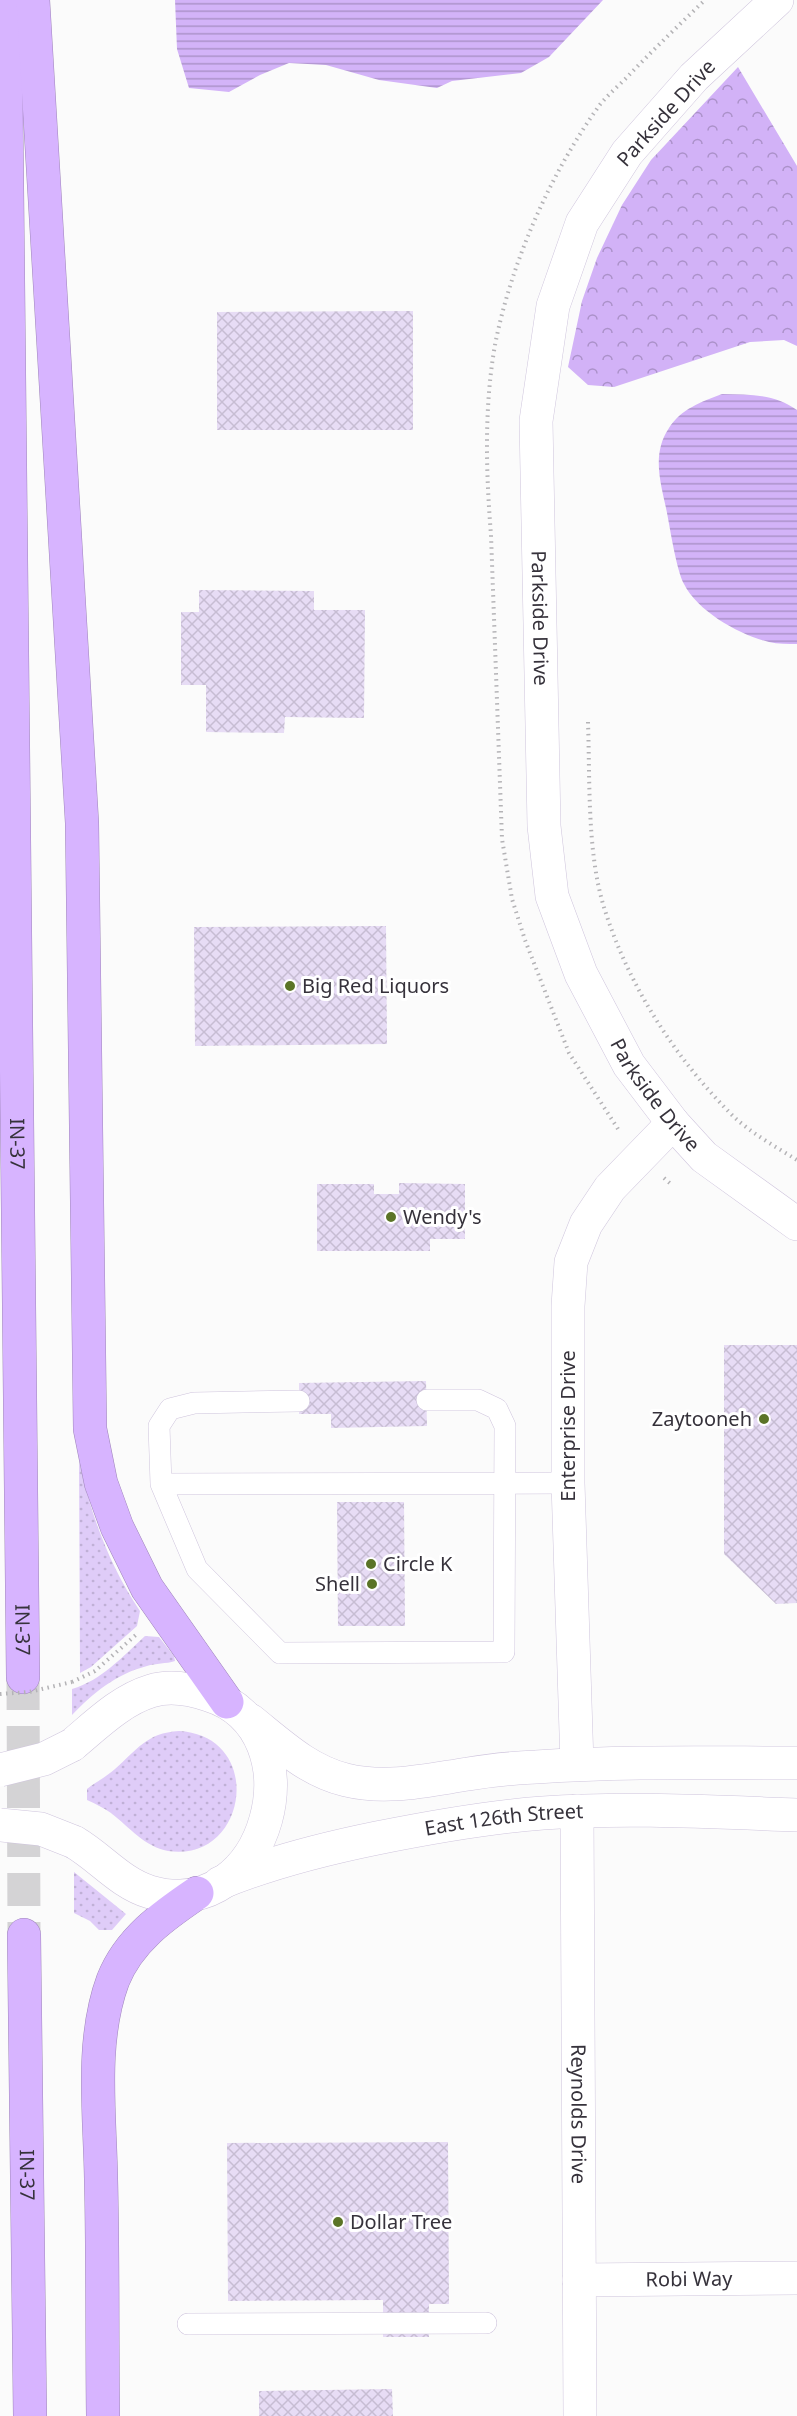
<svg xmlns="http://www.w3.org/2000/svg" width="797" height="2416" font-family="'Noto Sans',sans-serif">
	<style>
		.grass { fill: url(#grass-dots) }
		.forest { fill: url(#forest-crowns) }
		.water { fill: url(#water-rules) }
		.building { fill: url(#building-cross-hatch) }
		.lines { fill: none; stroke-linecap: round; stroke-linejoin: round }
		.highway-tunnel { stroke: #d4d3d5; stroke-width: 33; stroke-dasharray: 33 16; stroke-linecap: butt }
		.lane-casing { stroke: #cfc5dd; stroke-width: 22 }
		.street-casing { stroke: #cfc5dd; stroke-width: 34 }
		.secondary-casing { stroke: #cfc5dd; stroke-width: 34 }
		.highway-casing { stroke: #9f86ba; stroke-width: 34 }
		.path { stroke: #b4b3b6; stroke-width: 4; stroke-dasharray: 1.5 4.5; stroke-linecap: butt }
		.lane { stroke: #fff; stroke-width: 21 }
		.street { stroke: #fff; stroke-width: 33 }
		.secondary { stroke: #fff; stroke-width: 33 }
		.highway { stroke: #d7b4ff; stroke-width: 33 }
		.secondary-bridge-casing { stroke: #cfc5dd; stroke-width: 34; stroke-linecap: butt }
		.path-bridge { stroke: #b4b3b6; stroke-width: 4; stroke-dasharray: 1.5 4.5; stroke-linecap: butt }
		.secondary-bridge { stroke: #fff; stroke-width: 33 }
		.poi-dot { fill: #5b7427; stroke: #fff; stroke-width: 2 }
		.labels { text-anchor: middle; stroke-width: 6; stroke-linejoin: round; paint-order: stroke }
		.street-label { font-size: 20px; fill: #36323b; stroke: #fff }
		.poi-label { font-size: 20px; fill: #36323b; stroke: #fff; text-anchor: start }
	</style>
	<defs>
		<pattern id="grass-dots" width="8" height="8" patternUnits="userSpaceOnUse" patternTransform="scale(1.5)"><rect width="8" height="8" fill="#dfccf8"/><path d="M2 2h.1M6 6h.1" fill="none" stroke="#c0b0d6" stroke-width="1.8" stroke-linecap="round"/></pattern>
		<pattern id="forest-crowns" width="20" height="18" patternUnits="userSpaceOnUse" patternTransform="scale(1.5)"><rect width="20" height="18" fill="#d2b2f7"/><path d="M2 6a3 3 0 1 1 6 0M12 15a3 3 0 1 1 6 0" fill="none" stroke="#ab91c9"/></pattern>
		<pattern id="water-rules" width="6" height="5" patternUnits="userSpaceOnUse" patternTransform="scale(1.5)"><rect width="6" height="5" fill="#d3b3f8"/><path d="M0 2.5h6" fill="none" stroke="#ac92ca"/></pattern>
		<pattern id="building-cross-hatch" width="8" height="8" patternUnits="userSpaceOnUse" patternTransform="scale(1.5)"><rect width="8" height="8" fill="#e7dcf5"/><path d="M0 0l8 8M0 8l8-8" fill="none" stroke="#c7bdd3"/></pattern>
	</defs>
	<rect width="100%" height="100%" fill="#fbfbfb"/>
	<path class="grass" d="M79 1461C91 1515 109 1565 140 1611L137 1626 91 1667 80 1673Z
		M145 1636 159 1637 174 1656 175 1661C166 1664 156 1663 147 1666 116 1674 93 1693 72 1715V1689C102 1680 122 1657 145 1636Z
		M179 1731C266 1736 248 1863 168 1851 145 1847 129 1827 111 1813 104 1808 96 1804 87 1800V1789C96 1782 106 1777 115 1769 137 1750 146 1733 179 1731Z
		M74 1872 126 1914 112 1930H99L90 1921 74 1913Z"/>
	<path class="forest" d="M738 67 797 166V346L784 340 750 342 614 387 588 385 568 367 582 301 597 258 622 205 651 160Z"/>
	<path class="water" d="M175 0H603L549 57 521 73 452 81 437 88 379 80 326 65 289 63 260 75 229 92 189 88 177 49Z
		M722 394C749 395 773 393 797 410V644C788 644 778 644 769 642 740 635 698 612 684 584 676 569 670 527 666 508 660 481 652 453 669 428 681 409 701 402 722 394Z"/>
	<path class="building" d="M413 311V430H217V312Z
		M199 590 314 591V610H365L364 718 285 717 284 733 206 732V685H181V612H199Z
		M386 926 387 1044 195 1046 194 927Z
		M399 1183 465 1184V1239H430V1251H317V1184H374V1194H399Z
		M724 1345H797V1603L776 1604 724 1554Z
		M426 1381 427 1426 331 1428V1414H299V1383Z
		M337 1502H404L405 1626H338Z
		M448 2142 449 2304H429V2337H383V2300L228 2301 227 2143Z
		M392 2389 393 2416H259V2391Z"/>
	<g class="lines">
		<path class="highway-tunnel" d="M23 1677 24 1935"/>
		<defs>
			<path id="lane" d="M299 1401 194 1403 170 1409 159 1426 161 1484 197 1569 280 1653 504 1652 505 1426 497 1409 478 1400H427
				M161 1484 568 1483
				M188 2324 486 2323"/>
			<g id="street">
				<path d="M577 1764 568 1483V1306L571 1262 586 1224 610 1188 673 1123"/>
				<path id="s1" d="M577 1811 580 2416"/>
				<path id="s2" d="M579 2280 797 2278"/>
			</g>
			<g id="secondary">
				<path id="s3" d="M777 0 694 77 627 153 582 223 553 306 536 421 544 826 552 896 581 974 629 1065 673 1123 704 1157 797 1224"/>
				<path d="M250 1720C280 1744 308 1771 346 1780 387 1790 428 1780 468 1774 491 1770 514 1768 536 1767 623 1761 710 1763 797 1763"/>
				<path d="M72 1745C96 1725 121 1700 151 1691 170 1685 191 1689 209 1695 320 1730 269 1927 150 1892 120 1883 100 1857 74 1842"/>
				<path id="s4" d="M220 1883C271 1862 323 1849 377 1838 432 1827 487 1817 543 1813 627 1807 713 1812 797 1815"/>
			</g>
			<g id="highway">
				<path id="s5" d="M5 0 23 1677"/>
				<path d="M33 0 82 823 90 1429 101 1483 117 1527 147 1588 227 1702"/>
				<path id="s6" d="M24 1935 30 2416"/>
				<path d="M103 2416C102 2337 103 2258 101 2179 100 2114 90 2042 113 1980 129 1940 163 1916 197 1893"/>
			</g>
		</defs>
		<use href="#lane" class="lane-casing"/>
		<use href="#street" class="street-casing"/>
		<use href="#secondary" class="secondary-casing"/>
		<use href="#highway" class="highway-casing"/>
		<path class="path" d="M588 722C590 780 587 849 603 904 627 984 675 1058 733 1116 751 1133 776 1147 797 1160
			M618 1129 569 1053 525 940 512 899 502 839 491 535C486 473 484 407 495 345 511 263 550 174 599 106 608 94 621 84 631 73 655 48 680 24 705 0
			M664 1178 672 1185
			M72 1682 95 1671 138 1633"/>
		<use href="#lane" class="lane"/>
		<use href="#street" class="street"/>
		<use href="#secondary" class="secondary"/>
		<use href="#highway" class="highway"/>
		<defs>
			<path id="secondary-bridge" d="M0 1770 44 1759 72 1745
				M0 1825 41 1829 74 1842"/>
		</defs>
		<use href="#secondary-bridge" class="secondary-bridge-casing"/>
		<path class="path-bridge" d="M0 1694 29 1692 72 1682"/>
		<use href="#secondary-bridge" class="secondary-bridge"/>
	</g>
	<g class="poi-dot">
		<circle cx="290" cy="986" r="6"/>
		<circle cx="391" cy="1217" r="6"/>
		<circle cx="764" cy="1419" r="6"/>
		<circle cx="371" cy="1564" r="6"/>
		<circle cx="372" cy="1584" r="6"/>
		<circle cx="338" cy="2222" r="6"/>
	</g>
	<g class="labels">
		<g class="street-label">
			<text transform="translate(666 113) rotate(-48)" y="7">Parkside Drive</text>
			<text dy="7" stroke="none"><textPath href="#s3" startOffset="699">Parkside Drive</textPath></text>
			<text dy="7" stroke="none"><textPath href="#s3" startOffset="1203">Parkside Drive</textPath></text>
			<text dy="7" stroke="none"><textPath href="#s5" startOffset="1144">IN-37</textPath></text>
			<text transform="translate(568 1426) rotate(-90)" y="7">Enterprise Drive</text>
			<text dy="7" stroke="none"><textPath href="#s5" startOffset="1630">IN-37</textPath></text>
			<text dy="7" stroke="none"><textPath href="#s4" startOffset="292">East 126th Street</textPath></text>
			<text dy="7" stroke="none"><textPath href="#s1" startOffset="303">Reynolds Drive</textPath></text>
			<text dy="7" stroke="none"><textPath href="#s6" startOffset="240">IN-37</textPath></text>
			<text dy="7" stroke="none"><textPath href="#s2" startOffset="110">Robi Way</textPath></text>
		</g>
		<g class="poi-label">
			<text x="302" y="993">Big Red Liquors</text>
			<text x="403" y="1224">Wendy's</text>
			<text x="752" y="1426" text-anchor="end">Zaytooneh</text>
			<text x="383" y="1571">Circle K</text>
			<text x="360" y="1591" text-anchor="end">Shell</text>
			<text x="350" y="2229">Dollar Tree</text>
		</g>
	</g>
</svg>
